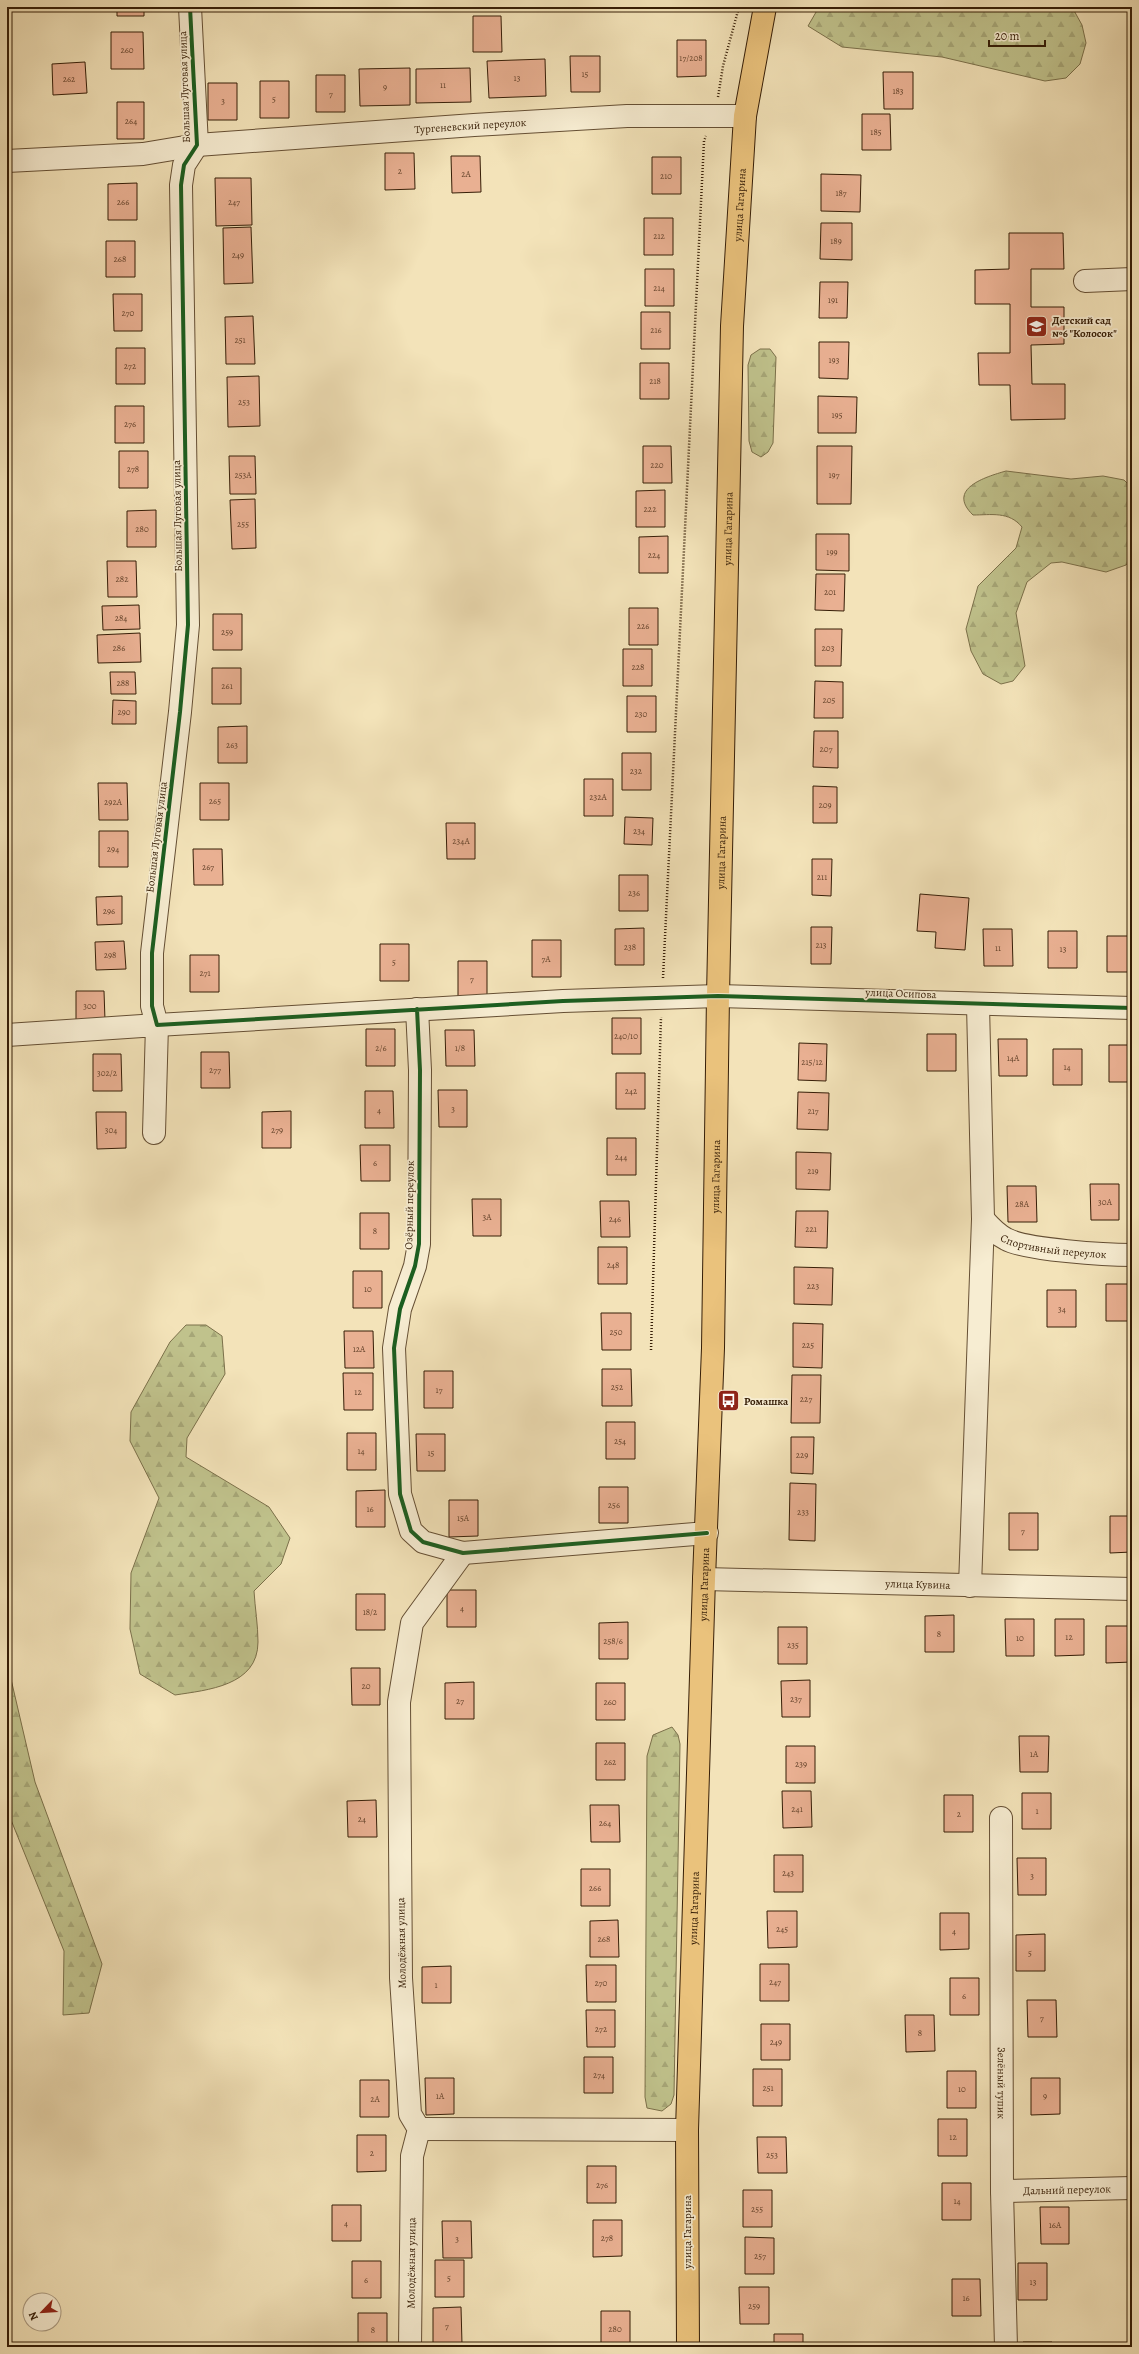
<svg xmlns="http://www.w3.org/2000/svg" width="1139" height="2354" font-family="Alegreya,serif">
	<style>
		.forest { fill: url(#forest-firs); stroke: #7b704a }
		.building { fill: #e9b092; stroke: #361e07 }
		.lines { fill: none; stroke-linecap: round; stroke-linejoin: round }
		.minor-casing { stroke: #654f34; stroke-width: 24 }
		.major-casing { stroke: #361e07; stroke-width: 24 }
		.path { stroke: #361e07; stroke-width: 2.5; stroke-dasharray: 1 2; stroke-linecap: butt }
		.minor { stroke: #f7edd2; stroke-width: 22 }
		.major { stroke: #eac27c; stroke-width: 22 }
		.cycleway-casing { stroke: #f7edd2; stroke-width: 6 }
		.cycleway { stroke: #1b5e20; stroke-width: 4 }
		.labels { text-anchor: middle; stroke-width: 3.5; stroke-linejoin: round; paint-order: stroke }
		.number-label { font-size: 9px; fill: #63422a }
		.street-label { font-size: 11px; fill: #361e07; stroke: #f7edd2 }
		.poi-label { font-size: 11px; font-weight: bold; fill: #361e07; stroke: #f7edd2; text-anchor: start }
	</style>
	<defs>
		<pattern id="forest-firs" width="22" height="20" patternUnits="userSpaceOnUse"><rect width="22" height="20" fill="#c0c28c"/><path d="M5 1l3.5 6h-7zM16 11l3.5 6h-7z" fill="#a6a677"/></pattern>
	</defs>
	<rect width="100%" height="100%" fill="#f3e3b9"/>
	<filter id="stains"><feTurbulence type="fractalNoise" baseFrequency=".005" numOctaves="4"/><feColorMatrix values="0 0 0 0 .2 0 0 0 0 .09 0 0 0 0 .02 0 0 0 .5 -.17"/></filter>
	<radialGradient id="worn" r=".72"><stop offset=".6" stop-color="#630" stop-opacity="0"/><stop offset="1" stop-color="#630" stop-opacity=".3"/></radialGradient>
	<path class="forest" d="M819 7H1072L1082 25 1086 43 1080 64 1066 78 1045 81 942 57 842 47 808 26Z
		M760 349H770L776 357 773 443 768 452 761 457 752 452 749 441 748 365 751 355Z
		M1006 471 1071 479 1103 476 1124 480 1132 488V558L1126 565 1106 572 1062 562 1051 563 1027 582 1016 613 1025 666 1013 681 1001 684 983 674 971 651 966 629 978 586 1016 548 1022 527C1009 511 991 515 973 515 946 489 985 477 1006 471Z
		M186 1325H206L222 1336 225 1374 187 1438 186 1457 269 1507 290 1538 281 1564 254 1591C255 1608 258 1625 258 1642 258 1686 207 1690 175 1695L140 1674 130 1629 131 1573 159 1498 130 1441 131 1412 170 1342Z
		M7 1662 35 1782 102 1964 89 2013 63 2015 64 1951 7 1810Z
		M672 1727 678 1735 680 1744 674 2095 671 2104 662 2111 647 2108 645 2097 647 1756 653 1735Z"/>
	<path class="building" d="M117 7H144V16H117Z
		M473 16H501L502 52H473Z
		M111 32H143L144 69H111Z
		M677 40H706V76L677 77Z
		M570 56H600V92H571Z
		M545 59 546 96 489 98 487 61Z
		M85 62 87 93 53 95 52 64Z
		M410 68V105L360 106 359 69Z
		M470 68 471 102 416 103V69Z
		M883 72H913V109H884Z
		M316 75H345V112H316Z
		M260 81H289V118H260Z
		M208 83H237V120H208Z
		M117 102H144V139H117Z
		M862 114H890L891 150H862Z
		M385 153H414L415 189 385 190Z
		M451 156H480L481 192 452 193Z
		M652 157H681V194H652Z
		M821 174 861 175 860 212 821 211Z
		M215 178H251L252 225 216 226Z
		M137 183V220H108V184Z
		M644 218H673V255H644Z
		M821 223H852V260L820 259Z
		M251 227 253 283 224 284 223 228Z
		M1009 233H1063L1064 269H1031V307H1064V344L1031 345 1032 384H1065V419L1011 420 1010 385H979L978 353H1010V304H975V270L1009 269Z
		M106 241H135V277H106Z
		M645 269H674V306H645Z
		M820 282H848L847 318H819Z
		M113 294H142V331H114Z
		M641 312H670V349H641Z
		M253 316 255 364H226L225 317Z
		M819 342H849L848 379 819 378Z
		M116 348H145V384H116Z
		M640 363H669V399H640Z
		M259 376 260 426 228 427 227 377Z
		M818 396 857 397 856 433H818Z
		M115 406H144V443H115Z
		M643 446H671L672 483H643Z
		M817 446H852L851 504H817Z
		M119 451H148V488H119Z
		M229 456H255L256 494H230Z
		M665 490V527H636V491Z
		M255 499 256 548 232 549 230 500Z
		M156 510V547H127V511Z
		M816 534H849V571L816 570Z
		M668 536V573H639V537Z
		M107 561H136L137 597H108Z
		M816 574H845L844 611 815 610Z
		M139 605 140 629 103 630 102 606Z
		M629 608H658V645H629Z
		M213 614H242V650H213Z
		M815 629H842L841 666H815Z
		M140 633 141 662 98 663 97 635Z
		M623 649H652V686H623Z
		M212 668H241V704H212Z
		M110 672H135L136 694H111Z
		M815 681 843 682V718H814Z
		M627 696H656V732H627Z
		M113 700 136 701V724H112Z
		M247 726V763H218V727Z
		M814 731H838V768L813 767Z
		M622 753H651V790H622Z
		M584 779H613V816H584Z
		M98 783H127L128 820H99Z
		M200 783H229V820H200Z
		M813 786 837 787V823H813Z
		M625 817 653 818 652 845 624 844Z
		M446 823H475V859H447Z
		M99 831H128V867H99Z
		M193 849H222L223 885H194Z
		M812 859H832L831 896 812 895Z
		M619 875H648V911H619Z
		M920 894 969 898 965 950 935 948 936 932 917 931Z
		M122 896V924L97 925 96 897Z
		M811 927H832L831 964H811Z
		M644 928V965H615V929Z
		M983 929H1012L1013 966H984Z
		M1048 931H1077V968H1048Z
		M1107 936H1132V972H1107Z
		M532 940H561V977H532Z
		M124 941 126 969 96 970 95 942Z
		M380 944H409V981H380Z
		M190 955H219V992H190Z
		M458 961H487V997H458Z
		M76 991H104L105 1020H76Z
		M612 1018H641V1054H612Z
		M366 1029H395V1066H366Z
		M445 1030H474L475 1066H446Z
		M927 1034H956V1071H927Z
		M998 1039H1027V1076H999Z
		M799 1043 827 1044 826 1081 798 1080Z
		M1109 1045H1132V1082H1109Z
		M1053 1049H1082V1085H1053Z
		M201 1052H229L230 1088H201Z
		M93 1054H121L122 1091H93Z
		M616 1073H645V1109H616Z
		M438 1090H467V1127H439Z
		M365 1091H393L394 1128H365Z
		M798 1092 829 1093 828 1130 797 1129Z
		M291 1111V1148H262V1112Z
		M96 1112H126V1148L97 1149Z
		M607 1138H636V1175H607Z
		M360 1145H390V1181H361Z
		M796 1152 831 1153 830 1190 796 1189Z
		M1090 1184H1119V1220H1091Z
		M1007 1186H1036L1037 1222H1008Z
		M472 1199H501V1236H473Z
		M600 1201H629L630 1237H601Z
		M796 1211H828L827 1248 795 1247Z
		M360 1213H389V1249H360Z
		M598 1247H627V1284H598Z
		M794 1267 833 1268 832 1305 794 1304Z
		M353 1271H382V1308H353Z
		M1106 1284H1132V1321H1106Z
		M1047 1290H1076V1327H1047Z
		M601 1313H631V1350H602Z
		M793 1323 823 1324 822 1368 793 1367Z
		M344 1331H373L374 1368H345Z
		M602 1369H631L632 1406H602Z
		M424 1371H453V1408H424Z
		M343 1373H373V1410H344Z
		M792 1375H821L820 1423H791Z
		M606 1422H635V1459H606Z
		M347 1433H376V1470H347Z
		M416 1434H445V1471H417Z
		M791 1437H814L813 1474 791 1473Z
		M790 1483 816 1484 815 1541 789 1540Z
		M599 1487H628V1523H599Z
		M385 1490V1527H356V1491Z
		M449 1500H478V1536L449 1537Z
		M1009 1513H1038V1550H1009Z
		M1110 1516H1132V1552L1110 1553Z
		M447 1590H476V1627H447Z
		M356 1594H385V1630H356Z
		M954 1615V1652H925V1616Z
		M1005 1619H1034V1656H1006Z
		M1055 1619H1084V1655L1055 1656Z
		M628 1622V1659H599V1623Z
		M1106 1626H1132V1662L1106 1663Z
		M778 1627H807V1664H778Z
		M351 1668H380V1705H352Z
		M810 1680V1717H782L781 1681Z
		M474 1682V1719H445V1683Z
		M596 1683H625V1720H596Z
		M1019 1736H1049L1048 1772H1020Z
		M596 1743H625V1780H596Z
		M786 1746H815V1783H786Z
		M782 1791H811L812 1827 783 1828Z
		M1022 1793H1051V1829H1022Z
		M944 1795H973V1832H944Z
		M376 1800 377 1837H348L347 1801Z
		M590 1805H619L620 1842H591Z
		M1129 1828H1132V1864H1129Z
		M774 1855H803V1892H774Z
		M1017 1858H1046V1895H1018Z
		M581 1869H610V1906H581Z
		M1131 1881H1132V1917H1131Z
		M767 1911H797V1947L768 1948Z
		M940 1913H969V1949L940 1950Z
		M618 1920 619 1957H590V1921Z
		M1045 1934V1971H1016V1935Z
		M760 1964H789V2001H760Z
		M586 1965H616V2002H587Z
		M451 1966V2003H422V1967Z
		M950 1978H979V2015H950Z
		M1027 2000H1056L1057 2037H1028Z
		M586 2010H615V2047H587Z
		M905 2015H934L935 2051 906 2052Z
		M761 2024H790V2060H761Z
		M584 2057H613V2093H584Z
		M753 2069H782V2106H753Z
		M947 2071H976V2108H947Z
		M425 2078H454V2114L426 2115Z
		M1031 2078H1060V2114L1031 2115Z
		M360 2080H389V2117H360Z
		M938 2119H967V2156H938Z
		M357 2135H386V2171L357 2172Z
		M757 2137H786L787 2173H758Z
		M587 2166H616V2203H587Z
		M942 2183H971V2220H942Z
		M743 2190H772V2227H743Z
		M332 2205H361V2241H332Z
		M1040 2207H1069V2244H1041Z
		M593 2220H622V2256L593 2257Z
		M442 2221H471L472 2258H443Z
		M745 2237 774 2238V2274H745Z
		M435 2260H464V2297H435Z
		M352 2261H381V2298H352Z
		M1018 2263H1047V2300H1018Z
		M952 2279H980L981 2316H952Z
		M739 2287H769V2324H740Z
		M461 2307 462 2344H433V2308Z
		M601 2311H630V2347H601Z
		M358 2313H387V2347H358Z
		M774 2334H803V2347H774Z
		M1023 2342H1052V2347H1023Z"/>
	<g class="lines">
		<defs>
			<g id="minor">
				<path d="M190 7 197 145 184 165 181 185 188 625 180 712 152 953V1006L157 1025 563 1001 718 996 1132 1008"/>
				<path id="s1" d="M7 161 143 154 197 145 474 125 627 116H745"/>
				<path d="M1085 281 1132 279"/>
				<path d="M417 1009 420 1070 419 1244 415 1266 400 1309 394 1348 400 1494 411 1531 423 1542 463 1553 707 1533"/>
				<path d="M7 1035 157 1025 154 1133"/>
				<path id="s2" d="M983 1219C990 1227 996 1234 1006 1239 1026 1250 1107 1255 1132 1255"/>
				<path id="s3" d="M704 1579 1132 1589"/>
				<path d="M970 1586 983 1219 978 1005"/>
				<path id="s4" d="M1001 1818 1002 2191 1006 2347"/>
				<path d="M419 2129 687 2130"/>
				<path id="s5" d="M1002 2191 1132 2188"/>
				<path id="s6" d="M410 2347 412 2156 419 2129 410 2114 401 1978 399 1702 412 1623 463 1553"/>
			</g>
			<g id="major">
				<path id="s7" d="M688 2347 687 2130 704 1579 713 1348 718 996 732 326 745 116 765 7"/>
			</g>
		</defs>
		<use href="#minor" class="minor-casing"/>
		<use href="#major" class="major-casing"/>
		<path class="path" d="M718 97 723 66 739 7
			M663 978 704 141 706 136
			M651 1350 661 1017"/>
		<use href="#minor" class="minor"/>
		<use href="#major" class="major"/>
		<defs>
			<path id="cycleway" d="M190 7 197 145 184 165 181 185 188 625 180 712 152 953V1006L157 1025 563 1001 718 996 1132 1008
				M417 1009 420 1070 419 1244 415 1266 400 1309 394 1348 400 1494 411 1531 423 1542 463 1553 707 1533"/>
		</defs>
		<use href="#cycleway" class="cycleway-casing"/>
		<use href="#cycleway" class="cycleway"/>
	</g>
	<defs>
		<symbol id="school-square" viewBox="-11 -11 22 22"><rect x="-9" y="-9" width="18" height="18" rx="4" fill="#8f2418" stroke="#f7edd2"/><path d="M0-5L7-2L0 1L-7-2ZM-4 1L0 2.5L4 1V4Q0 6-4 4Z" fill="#fff"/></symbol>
		<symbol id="bus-square" viewBox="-11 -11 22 22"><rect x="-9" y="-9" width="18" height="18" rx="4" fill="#8f2418" stroke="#f7edd2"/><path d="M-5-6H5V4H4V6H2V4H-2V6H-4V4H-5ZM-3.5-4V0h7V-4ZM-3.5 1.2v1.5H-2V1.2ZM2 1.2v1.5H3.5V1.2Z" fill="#fff"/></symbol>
	</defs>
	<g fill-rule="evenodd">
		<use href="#school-square" x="1024" y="314" width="25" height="25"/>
		<use href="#bus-square" x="716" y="1388" width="25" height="25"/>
	</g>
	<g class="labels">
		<g class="number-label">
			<text x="127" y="53">260</text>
			<text x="691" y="61">17/208</text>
			<text x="585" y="77">15</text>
			<text x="517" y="81">13</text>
			<text x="69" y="82">262</text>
			<text x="443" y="88">11</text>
			<text x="385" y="90">9</text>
			<text x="898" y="94">183</text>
			<text x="331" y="97">7</text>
			<text x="274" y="102">5</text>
			<text x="223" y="104">3</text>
			<text x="131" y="124">264</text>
			<text x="876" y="135">185</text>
			<text x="400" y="174">2</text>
			<text x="466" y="177">2А</text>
			<text x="666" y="179">210</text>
			<text x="841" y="196">187</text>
			<text x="123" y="205">266</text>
			<text x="234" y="205">247</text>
			<text x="659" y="239">212</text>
			<text x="836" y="244">189</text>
			<text x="238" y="258">249</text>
			<text x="120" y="262">268</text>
			<text x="659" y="291">214</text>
			<text x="833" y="303">191</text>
			<text x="128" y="316">270</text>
			<text x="656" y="333">216</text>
			<text x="240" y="343">251</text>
			<text x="834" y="363">193</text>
			<text x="130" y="369">272</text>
			<text x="655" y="384">218</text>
			<text x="244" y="405">253</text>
			<text x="837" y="418">195</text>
			<text x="130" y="427">276</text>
			<text x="657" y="468">220</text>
			<text x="133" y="472">278</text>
			<text x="243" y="478">253А</text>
			<text x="834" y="478">197</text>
			<text x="650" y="512">222</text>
			<text x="243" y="527">255</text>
			<text x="142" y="532">280</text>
			<text x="832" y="555">199</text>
			<text x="654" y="558">224</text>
			<text x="122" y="582">282</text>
			<text x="830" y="595">201</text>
			<text x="121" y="621">284</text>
			<text x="643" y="629">226</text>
			<text x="227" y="635">259</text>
			<text x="119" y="651">286</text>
			<text x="828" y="651">203</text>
			<text x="638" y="670">228</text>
			<text x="123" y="686">288</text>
			<text x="227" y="689">261</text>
			<text x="829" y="703">205</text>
			<text x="124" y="715">290</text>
			<text x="641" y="717">230</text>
			<text x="232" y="748">263</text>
			<text x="826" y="752">207</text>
			<text x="636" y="774">232</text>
			<text x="598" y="800">232А</text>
			<text x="215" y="804">265</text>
			<text x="113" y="805">292А</text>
			<text x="825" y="808">209</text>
			<text x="639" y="834">234</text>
			<text x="461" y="844">234А</text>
			<text x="113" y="852">294</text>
			<text x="208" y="870">267</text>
			<text x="822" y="880">211</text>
			<text x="634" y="896">236</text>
			<text x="109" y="914">296</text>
			<text x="821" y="948">213</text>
			<text x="630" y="950">238</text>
			<text x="998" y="951">11</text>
			<text x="1063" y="952">13</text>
			<text x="110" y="958">298</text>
			<text x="546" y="962">7А</text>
			<text x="394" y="965">5</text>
			<text x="205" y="976">271</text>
			<text x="472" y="982">7</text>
			<text x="90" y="1009">300</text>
			<text x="626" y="1039">240/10</text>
			<text x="381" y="1051">2/6</text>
			<text x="460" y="1051">1/8</text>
			<text x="1013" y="1061">14А</text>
			<text x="812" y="1065">215/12</text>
			<text x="1067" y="1070">14</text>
			<text x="215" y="1073">277</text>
			<text x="107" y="1076">302/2</text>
			<text x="631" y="1094">242</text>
			<text x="453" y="1112">3</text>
			<text x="379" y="1113">4</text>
			<text x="813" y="1114">217</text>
			<text x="111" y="1133">304</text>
			<text x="277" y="1133">279</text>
			<text x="621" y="1160">244</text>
			<text x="375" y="1166">6</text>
			<text x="813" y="1174">219</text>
			<text x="1105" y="1205">30А</text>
			<text x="1022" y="1207">28А</text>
			<text x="487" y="1220">3А</text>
			<text x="615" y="1222">246</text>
			<text x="811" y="1232">221</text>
			<text x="375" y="1234">8</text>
			<text x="613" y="1268">248</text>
			<text x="813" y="1289">223</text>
			<text x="368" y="1292">10</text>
			<text x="1062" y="1312">34</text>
			<text x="616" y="1335">250</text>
			<text x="808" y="1348">225</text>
			<text x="359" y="1352">12А</text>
			<text x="617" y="1390">252</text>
			<text x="439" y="1393">17</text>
			<text x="358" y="1395">12</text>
			<text x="806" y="1402">227</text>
			<text x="620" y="1444">254</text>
			<text x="361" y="1454">14</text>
			<text x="431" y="1456">15</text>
			<text x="802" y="1458">229</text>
			<text x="614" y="1508">256</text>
			<text x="370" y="1512">16</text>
			<text x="803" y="1515">233</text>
			<text x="463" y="1521">15А</text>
			<text x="1023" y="1534">7</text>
			<text x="462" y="1611">4</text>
			<text x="370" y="1615">18/2</text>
			<text x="939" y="1637">8</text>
			<text x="1069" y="1640">12</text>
			<text x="1020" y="1641">10</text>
			<text x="613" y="1644">258/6</text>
			<text x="793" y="1648">235</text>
			<text x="366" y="1689">20</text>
			<text x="796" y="1702">237</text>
			<text x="460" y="1704">27</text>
			<text x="610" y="1705">260</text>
			<text x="1034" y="1757">1А</text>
			<text x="610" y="1765">262</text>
			<text x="801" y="1767">239</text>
			<text x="797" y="1812">241</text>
			<text x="1037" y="1814">1</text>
			<text x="959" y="1817">2</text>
			<text x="362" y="1822">24</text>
			<text x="605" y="1826">264</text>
			<text x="788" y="1876">243</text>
			<text x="1032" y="1879">3</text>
			<text x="595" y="1891">266</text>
			<text x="782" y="1932">245</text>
			<text x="954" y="1934">4</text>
			<text x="604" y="1942">268</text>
			<text x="1030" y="1956">5</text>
			<text x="775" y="1985">247</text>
			<text x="601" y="1986">270</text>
			<text x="436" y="1988">1</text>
			<text x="964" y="1999">6</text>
			<text x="1042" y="2021">7</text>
			<text x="601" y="2032">272</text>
			<text x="920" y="2036">8</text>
			<text x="776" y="2045">249</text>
			<text x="599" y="2078">274</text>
			<text x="768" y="2091">251</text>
			<text x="962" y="2092">10</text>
			<text x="440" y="2099">1А</text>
			<text x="1045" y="2099">9</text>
			<text x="375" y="2102">2А</text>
			<text x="953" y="2140">12</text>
			<text x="372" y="2156">2</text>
			<text x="772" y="2158">253</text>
			<text x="602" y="2188">276</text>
			<text x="957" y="2204">14</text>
			<text x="757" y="2212">255</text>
			<text x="346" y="2226">4</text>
			<text x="1055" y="2228">16А</text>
			<text x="607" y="2241">278</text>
			<text x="457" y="2242">3</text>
			<text x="760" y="2259">257</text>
			<text x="449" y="2281">5</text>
			<text x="366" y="2283">6</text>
			<text x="1033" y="2285">13</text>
			<text x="966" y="2301">16</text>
			<text x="754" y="2309">259</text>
			<text x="447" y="2329">7</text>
			<text x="615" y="2332">280</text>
			<text x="373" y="2333">8</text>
		</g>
		<g class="street-label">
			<text transform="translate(184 87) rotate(-92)" y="4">Большая Луговая улица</text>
			<text dy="4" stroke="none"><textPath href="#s1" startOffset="465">Тургеневский переулок</textPath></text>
			<text dy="4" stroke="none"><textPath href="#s7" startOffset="2143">улица Гагарина</textPath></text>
			<text transform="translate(177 516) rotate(-91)" y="4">Большая Луговая улица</text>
			<text dy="4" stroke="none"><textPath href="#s7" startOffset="1819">улица Гагарина</textPath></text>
			<text transform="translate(156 837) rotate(-83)" y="4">Большая Луговая улица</text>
			<text dy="4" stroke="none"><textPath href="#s7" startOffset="1495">улица Гагарина</textPath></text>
			<text transform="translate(901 993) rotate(2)" y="4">улица Осипова</text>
			<text dy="4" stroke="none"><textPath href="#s7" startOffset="1171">улица Гагарина</textPath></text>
			<text transform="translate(409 1205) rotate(-89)" y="4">Озёрный переулок</text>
			<text dy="4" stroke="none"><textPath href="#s2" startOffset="79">Спортивный переулок</textPath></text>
			<text dy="4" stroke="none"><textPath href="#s7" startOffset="763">улица Гагарина</textPath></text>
			<text dy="4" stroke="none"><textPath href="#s3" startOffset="214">улица Кувина</textPath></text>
			<text dy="4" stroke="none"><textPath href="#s7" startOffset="439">улица Гагарина</textPath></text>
			<text transform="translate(401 1943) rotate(-91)" y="4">Молодёжная улица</text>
			<text dy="4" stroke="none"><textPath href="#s4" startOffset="265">Зелёный тупик</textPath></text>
			<text dy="4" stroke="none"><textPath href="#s5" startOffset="65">Дальний переулок</textPath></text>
			<text transform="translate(687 2232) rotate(-90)" y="4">улица Гагарина</text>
			<text dy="4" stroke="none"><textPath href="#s6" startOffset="84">Молодёжная улица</textPath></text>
		</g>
		<g class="poi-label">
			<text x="1052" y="324">Детский сад<tspan x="1052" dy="13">№6 "Колосок"</tspan></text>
			<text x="744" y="1405">Ромашка</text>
		</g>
	</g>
	<rect width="1139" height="2354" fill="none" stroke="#f3e3b9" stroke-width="24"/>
	<rect x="8" y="8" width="1123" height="2338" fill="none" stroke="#361e07" stroke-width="2"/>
	<rect x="12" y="12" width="1115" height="2330" fill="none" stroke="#361e07"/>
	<g transform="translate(42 2312) rotate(245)"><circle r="19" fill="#f7edd2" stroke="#aa9a81"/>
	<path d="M0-3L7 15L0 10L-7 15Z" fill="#8f2418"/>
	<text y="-6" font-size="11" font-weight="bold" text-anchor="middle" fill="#361e07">N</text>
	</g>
	<path d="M989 40v6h56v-6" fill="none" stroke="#361e07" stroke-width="2"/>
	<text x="995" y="40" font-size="12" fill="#361e07" stroke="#f7edd2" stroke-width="3" paint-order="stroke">20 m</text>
	<rect width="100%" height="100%" filter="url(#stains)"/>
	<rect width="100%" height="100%" fill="url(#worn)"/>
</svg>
